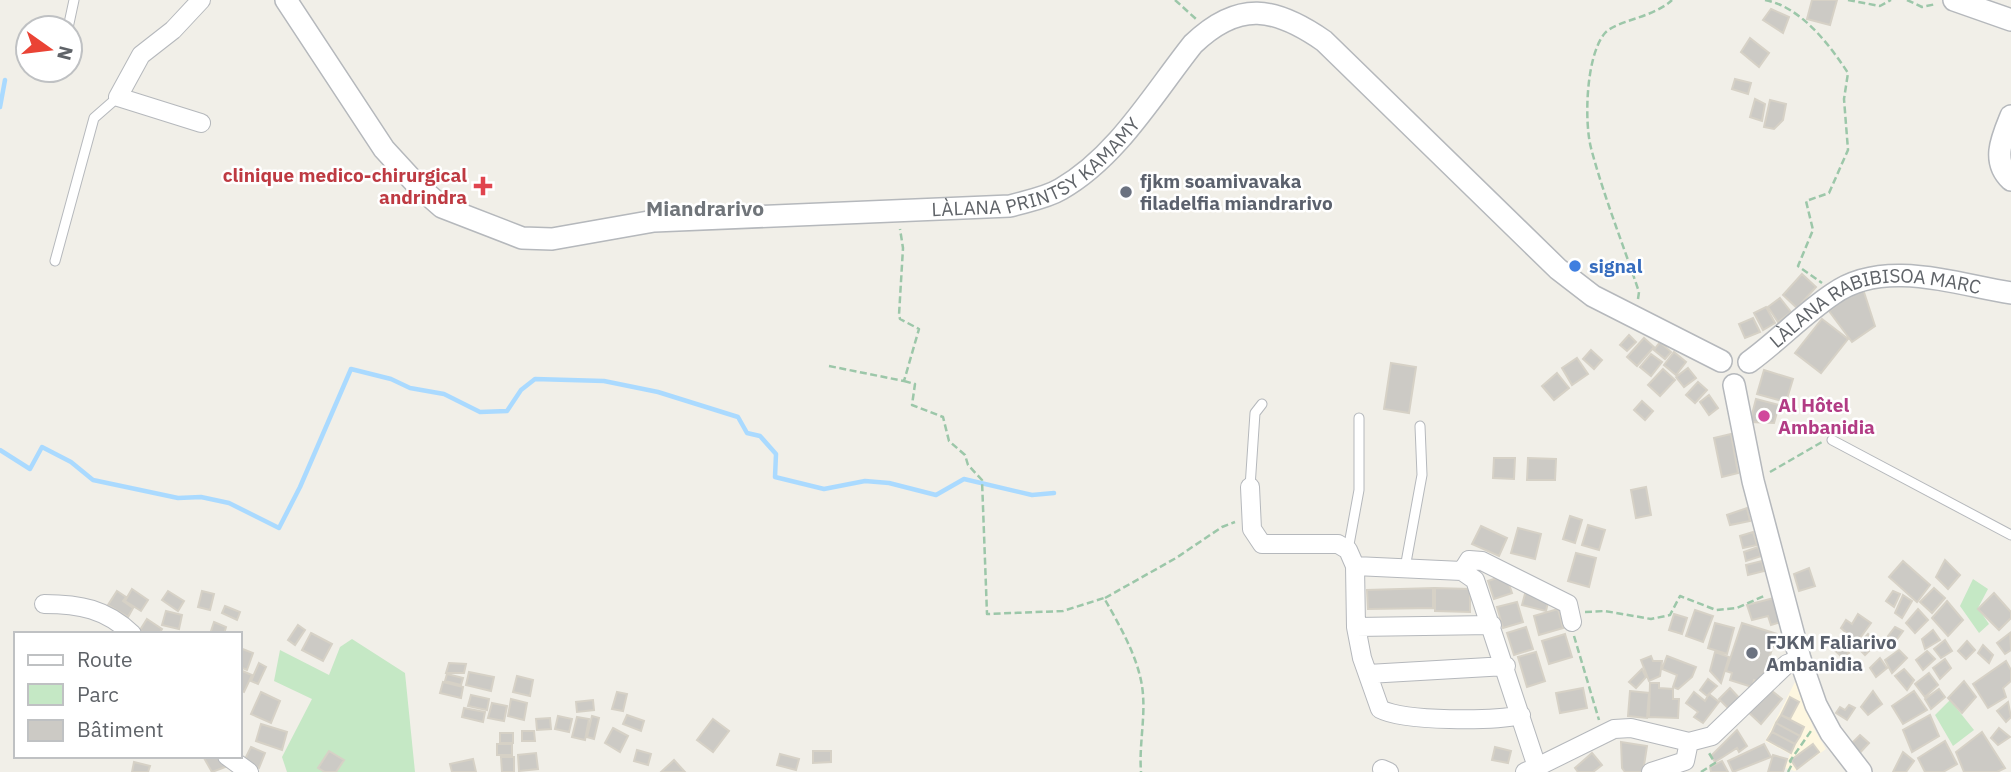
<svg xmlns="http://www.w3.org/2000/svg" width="2011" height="772" font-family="'IBM Plex Sans',sans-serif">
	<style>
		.commercial { fill: #fef7e0 }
		.green { fill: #c5e8c5 }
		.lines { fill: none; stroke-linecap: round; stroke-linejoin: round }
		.stream { stroke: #aadaff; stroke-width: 4.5 }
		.building { fill: #cccac5; stroke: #d6d1c6; stroke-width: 2 }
		.service-casing { stroke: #b5b8bc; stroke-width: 11 }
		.minor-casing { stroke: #b5b8bc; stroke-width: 20 }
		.tertiary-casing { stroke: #b5b8bc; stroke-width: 24 }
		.path { stroke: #9cc7a9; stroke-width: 2.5; stroke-dasharray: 7 3.5; stroke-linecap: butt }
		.service { stroke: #fff; stroke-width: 9 }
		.minor { stroke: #fff; stroke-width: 18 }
		.tertiary { stroke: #fff; stroke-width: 21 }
		.health-dot { fill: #e0444e; stroke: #fff; stroke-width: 2.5 }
		.worship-dot { fill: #6b7280; stroke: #fff; stroke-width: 2.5 }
		.shop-dot { fill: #3f7fe0; stroke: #fff; stroke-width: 2.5 }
		.hotel-dot { fill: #d1479c; stroke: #fff; stroke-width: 2.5 }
		.labels { text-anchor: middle; stroke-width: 5; stroke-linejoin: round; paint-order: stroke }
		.street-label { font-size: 19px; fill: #5f6368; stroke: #fff }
		.health-label { font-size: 19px; font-weight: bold; fill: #be3a42; stroke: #fff; text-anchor: end }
		.worship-label { font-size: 19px; font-weight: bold; fill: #5b616d; stroke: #fff; text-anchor: start }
		.shop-label { font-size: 19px; font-weight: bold; fill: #366cbe; stroke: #fff; text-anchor: start }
		.hotel-label { font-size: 19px; font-weight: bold; fill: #b23c85; stroke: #fff; text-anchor: start }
		.neighbourhood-label { font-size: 21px; font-weight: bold; fill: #70757a; stroke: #fff }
	</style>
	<rect width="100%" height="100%" fill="#f1efe8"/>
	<path class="commercial" d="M1798 676 1813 727 1826 749 1795 771 1785 768 1790 754 1765 741Z"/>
	<path class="green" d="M1973 579 1988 589 1978 608 1989 624 1979 633 1960 606Z
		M352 639 405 673 415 772H287L282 757 312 699 274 681 280 650 329 675 340 647Z
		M1950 700 1974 730 1953 746 1935 715Z"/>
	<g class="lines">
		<path class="stream" d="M0 107 5 80
			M0 450 30 469 42 447 71 462 93 480 178 498 201 497 229 503 279 528 300 487 351 369 391 379 410 388 444 394 480 412 507 411 521 390 535 379 604 381 658 392 738 417 747 433 760 436 776 454 775 477 824 489 865 481 889 483 936 495 964 479 1032 495 1054 493"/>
	</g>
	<path class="building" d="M1812 0H1837L1830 25 1807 19Z
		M1771 9 1789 17 1783 33 1763 20Z
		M1750 38 1769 53 1759 67 1741 52Z
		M1735 79 1751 83 1748 94 1732 89Z
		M1755 99 1765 104 1762 121 1750 117Z
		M1770 100 1786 104 1783 120 1774 129 1764 127Z
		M1802 274 1816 287 1797 308 1783 295Z
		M1862 286 1875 326 1852 342 1829 311Z
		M1780 298 1791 312 1778 322 1768 307Z
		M1766 307 1775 323 1763 330 1754 313Z
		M1753 318 1760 332 1745 338 1739 324Z
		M1822 319 1848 339 1821 373 1795 353Z
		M1629 335 1636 342 1627 351 1620 345Z
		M1644 338 1654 347 1637 366 1627 357Z
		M1660 342 1671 352 1665 359 1654 350Z
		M1591 350 1602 360 1594 369 1583 359Z
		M1674 352 1686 362 1676 375 1664 365Z
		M1651 354 1662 362 1651 376 1640 367Z
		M1577 358 1588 374 1572 385 1562 368Z
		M1391 363 1416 367 1409 413 1384 409Z
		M1688 368 1696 378 1684 387 1676 377Z
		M1663 369 1675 380 1660 396 1648 385Z
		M1764 370 1793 379 1786 402 1757 394Z
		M1557 373 1569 388 1554 400 1542 386Z
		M1698 382 1707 390 1695 403 1686 395Z
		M1709 395 1718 408 1709 415 1700 402Z
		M1756 399 1779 405 1774 423 1750 422Z
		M1642 401 1653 411 1645 420 1634 410Z
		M1731 434 1738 473 1722 477 1714 438Z
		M1494 458H1515L1514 479 1493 478Z
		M1528 458 1556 459 1555 480H1527Z
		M1646 487 1651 515 1636 518 1631 490Z
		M1747 508 1750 521 1730 525 1727 515Z
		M1570 516 1582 520 1575 543 1563 539Z
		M1588 525 1605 530 1599 550 1582 545Z
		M1481 526 1507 538 1499 556 1472 544Z
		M1518 528 1541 534 1535 559 1511 553Z
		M1753 532 1757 545 1743 548 1740 536Z
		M1758 547 1761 556 1746 561 1744 552Z
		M1576 553 1596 558 1589 587 1568 581Z
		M1945 560 1960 575 1948 589 1936 577Z
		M1762 561 1764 571 1748 575 1746 565Z
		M1903 561 1930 585 1917 602 1889 577Z
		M1809 568 1815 586 1799 591 1794 574Z
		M1506 575 1512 593 1494 599 1488 581Z
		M1433 588V608L1368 609 1367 590Z
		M1435 588 1470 589V612L1435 611Z
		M1934 588 1945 598 1932 613 1920 602Z
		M132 589 148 600 141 611 125 601Z
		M1526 590 1548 602 1546 611 1522 605Z
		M117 591 126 597 123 601 133 608 128 617 108 605Z
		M168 591 184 601 178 611 162 600Z
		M202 591 214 594 210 610 198 607Z
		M1893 591 1900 594 1894 607 1886 601Z
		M1994 593 2011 612V618L1999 630 1978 609Z
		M1903 595 1912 601 1902 618 1895 613Z
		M1774 598 1781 622 1771 625 1768 616 1752 620 1747 605Z
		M1947 601 1963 620 1948 636 1932 618Z
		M1517 602 1523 622 1503 628 1497 607Z
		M225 606 240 612 237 620 222 613Z
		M1558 609 1563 628 1539 635 1534 616Z
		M1918 609 1928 620 1915 633 1906 623Z
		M1695 610 1713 616 1703 642 1686 636Z
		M166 611 182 615 179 629 162 625Z
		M1674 614 1687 618 1682 634 1669 630Z
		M1858 614 1871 623 1857 642 1841 628 1846 620 1852 624Z
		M147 619 162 629 159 634H145L140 630Z
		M214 622 226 627 224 634H210Z
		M1715 623 1734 628 1727 654 1708 648Z
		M1742 623 1777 634 1761 683 1754 680 1752 687 1730 680 1732 673 1726 671Z
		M298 625 305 630 295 645 288 640Z
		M1526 627 1533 649 1514 655 1507 633Z
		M1895 627 1903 631 1895 642 1888 636Z
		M1933 630 1940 640 1925 649 1922 639Z
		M311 633 332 644 323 661 302 650Z
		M2010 633 2011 650 2005 654 1997 643Z
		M1565 634 1572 657 1549 664 1542 641Z
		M1868 634 1877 643 1865 655 1857 647Z
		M1835 638 1849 653 1843 658 1830 646Z
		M1945 640 1952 651 1941 658 1934 649Z
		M1967 641 1975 650 1966 659 1958 651Z
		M1983 645 1993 655 1989 663 1978 653Z
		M240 648 253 653 247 670 240 667Z
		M1899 650 1907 658 1892 673 1885 660Z
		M1927 651 1935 659 1923 670 1916 660Z
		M1536 652 1545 681 1527 687 1518 657Z
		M1715 652 1729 657 1721 683 1710 671Z
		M1651 656 1653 661H1662L1660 676 1649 681 1641 660Z
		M1667 656 1696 667 1692 677 1678 689 1673 687 1677 675 1662 669Z
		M1880 658 1887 668 1876 677 1870 668Z
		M1945 659 1951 668 1940 679 1933 668Z
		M2006 661 2011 670V681L2003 688 2006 697 1988 708 1973 684Z
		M259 663 266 667 258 684 251 681Z
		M449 663 466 664 464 673H446Z
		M1642 669 1646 677 1636 688 1629 682Z
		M1904 669 1914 680 1907 690 1895 676Z
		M240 670 252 675 244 692 240 690Z
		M469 672 494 677 491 691 466 685Z
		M1929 673 1938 685 1925 697 1915 684Z
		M447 674 463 678 461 685 445 681Z
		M517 676 533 680 530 696 513 692Z
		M1708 679 1717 686 1707 696 1700 690Z
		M1964 681 1976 697 1962 713 1948 698Z
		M443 682 463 687 461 698 440 693Z
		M1650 683H1659V688L1673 689V699H1679L1678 718 1649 717Z
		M1767 687 1782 699 1761 724 1747 711Z
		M1583 688 1587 708 1560 713 1556 693Z
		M1730 688 1741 700 1730 710 1719 699Z
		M1939 689 1945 697 1931 709 1925 699Z
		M1630 691 1649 693 1647 718 1628 716Z
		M1873 691 1882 704 1868 715 1861 707Z
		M1914 691 1927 710 1903 724 1892 706Z
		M261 692 280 701 271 723 251 714Z
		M617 692 627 694 623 711 612 709Z
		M1694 692 1705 701 1709 694 1719 702 1703 723 1694 717 1698 712 1686 703Z
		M471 695 489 699 487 710 468 706Z
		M1790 697 1799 702 1790 719 1781 715Z
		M511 699 527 703 524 720 508 716Z
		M593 700 594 710 577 712 576 702Z
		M2008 702 2011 717 2006 722 1997 711Z
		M492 703 507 706 504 721 488 718Z
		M1849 705 1855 708 1847 720 1836 713 1840 707 1845 710Z
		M464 708 485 712 483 722 462 717Z
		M627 715 644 721 641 731 623 724Z
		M1781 715 1804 727 1800 736 1776 723Z
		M1930 715 1939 736 1912 752 1903 730Z
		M558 716 572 719 569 732 555 729Z
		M592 716 599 718 594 739 587 737Z
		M577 717 589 719 585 740 572 737Z
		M550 718 551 729 537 730 536 719Z
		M713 719 729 731 713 752 697 740Z
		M1776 723 1800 736 1795 744 1772 732Z
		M261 724 287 732 282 750 256 741Z
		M613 728 628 736 620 752 605 743Z
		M1999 728 2010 737 1998 745 1991 738Z
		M1737 730 1747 746 1739 752 1737 748 1715 762 1711 756Z
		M522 731H534L535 741H522Z
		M1772 732 1795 744 1791 753 1767 740Z
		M1982 732 2005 768 1997 772H1964L1956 752Z
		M500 733H513V743H500Z
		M1860 735 1869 743 1857 756 1846 749Z
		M1945 741 1957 764 1943 772H1925L1918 758Z
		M1621 742 1647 746 1643 772H1625L1622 768Z
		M497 744H512V755H497Z
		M1764 744 1771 757 1733 772 1728 761Z
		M1813 744 1819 752 1797 769 1791 760Z
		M251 747 265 753 259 768 244 761Z
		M1495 747 1511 751 1508 763 1492 760Z
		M637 750 651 754 648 765 634 761Z
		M329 751 344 760 336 772H325L318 768Z
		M813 751H831V762L813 763Z
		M1903 752 1914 761 1906 772H1893Z
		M536 753 538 769 519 771 518 755Z
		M1592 753 1602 765 1593 772H1578L1575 768Z
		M780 754 799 759 796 770 777 765Z
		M1773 755 1787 759 1783 772H1768Z
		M208 756H222L228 766 212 772 204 758Z
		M501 757H514V772H502Z
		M473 759 476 772H452L450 764Z
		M674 760 685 772H661Z
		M1722 761 1728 772H1711L1710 767Z
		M134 762 150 766 148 772H132Z"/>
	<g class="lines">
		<defs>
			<path id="service" d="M68 28 74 0
				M55 261 94 118 118 97
				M1832 440 2011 535
				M1250 487 1255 413 1262 404
				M1348 550 1359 490V418
				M1405 568 1422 475 1420 426"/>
			<path id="minor" d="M201 123 118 97 141 55 173 30 201 0
				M1250 487 1252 529 1262 544H1338L1348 550 1355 566 1356 627 1362 658 1380 709C1405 722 1494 721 1521 715
				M1355 566 1462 571 1475 580 1537 767 1525 772
				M1462 571 1469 560 1482 561 1568 604 1572 622
				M44 604C80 604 106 609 132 634
				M1356 627 1492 625
				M1368 674 1506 666
				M227 756 249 772
				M1537 767 1614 729 1631 728 1689 742 1712 736 1787 664 1800 659
				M1382 769 1389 772
				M1651 772 1685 761 1689 742"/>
			<g id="tertiary">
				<path id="s1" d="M286 0 384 149 418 186 442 207 522 238 552 239 654 221 1010 206C1027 201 1046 198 1061 189 1117 157 1154 93 1193 44 1239 0 1275 7 1324 41L1558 269 1593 296 1721 361"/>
				<path d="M1954 0 2011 20"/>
				<path d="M2011 116C2002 138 1991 161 2011 180"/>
				<path id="s2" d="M1749 362C1778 341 1803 314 1833 294 1883 258 1955 284 2011 293"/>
				<path d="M1734 385 1753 481 1800 659 1816 705 1831 733 1861 772"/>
			</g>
		</defs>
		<use href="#service" class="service-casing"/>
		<use href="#minor" class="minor-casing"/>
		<use href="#tertiary" class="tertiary-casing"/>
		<path class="path" d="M1175 0 1196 19
			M1765 0C1801 7 1829 44 1848 73L1844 99 1848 150 1829 193 1806 201 1813 230 1798 266 1822 283
			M1848 0 1880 6 1891 0
			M1907 0 1922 7 1936 4
			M1638 299 1639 292C1623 244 1604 197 1591 148 1584 121 1586 55 1605 33 1617 20 1653 18 1672 0
			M829 366 904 381 919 329 900 319 899 315 903 248 900 229
			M904 381 915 384 912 405 943 417 949 441 965 455 968 465 982 480 987 614 1063 611 1104 598C1120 626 1141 662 1143 695 1145 720 1139 746 1141 772
			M1770 472 1822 442
			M1105 598 1176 558 1222 527 1235 522
			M1585 612 1605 611 1651 619 1670 615 1680 596 1716 610 1737 608 1766 595
			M1574 636 1599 720
			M1701 772 1715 763 1709 753
			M1788 772 1792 764 1790 761 1811 731"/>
		<use href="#service" class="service"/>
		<use href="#minor" class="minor"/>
		<use href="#tertiary" class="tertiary"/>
	</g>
	<path class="health-dot" d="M479.5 175.5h7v7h7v7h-7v7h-7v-7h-7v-7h7z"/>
	<g class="worship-dot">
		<circle cx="1126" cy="192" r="7"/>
		<circle cx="1752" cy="653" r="7"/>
	</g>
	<circle class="shop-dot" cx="1575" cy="266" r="7"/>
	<circle class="hotel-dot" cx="1764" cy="416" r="7"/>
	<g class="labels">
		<g class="street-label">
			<text dy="7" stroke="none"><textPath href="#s1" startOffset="875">LÀLANA PRINTSY KAMAMY</textPath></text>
			<text dy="7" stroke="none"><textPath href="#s2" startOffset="145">LÀLANA RABIBISOA MARC</textPath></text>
		</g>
		<g class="health-label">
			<text x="467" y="182">clinique medico-chirurgical<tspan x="467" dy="22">andrindra</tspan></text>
		</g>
		<g class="worship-label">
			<text x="1140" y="188">fjkm soamivavaka<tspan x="1140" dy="22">filadelfia miandrarivo</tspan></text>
			<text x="1766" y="649">FJKM Faliarivo<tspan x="1766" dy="22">Ambanidia</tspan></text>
		</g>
		<g class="shop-label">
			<text x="1589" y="273">signal</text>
		</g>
		<g class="hotel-label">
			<text x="1778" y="412">Al Hôtel<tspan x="1778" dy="22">Ambanidia</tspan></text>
		</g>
		<g class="neighbourhood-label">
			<text x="705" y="216">Miandrarivo</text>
		</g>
	</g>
	<rect x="14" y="632" width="228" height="126" fill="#ffffff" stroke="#bfc1c3" stroke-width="2"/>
	<rect x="28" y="655" width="35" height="10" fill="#ffffff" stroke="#bfc1c3" stroke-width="2"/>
	<text x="77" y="667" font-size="21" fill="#5f6368">Route</text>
	<rect x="28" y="684" width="35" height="21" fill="#c5e8c5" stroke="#bfc1c3" stroke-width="2"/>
	<text x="77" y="702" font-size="21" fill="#5f6368">Parc</text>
	<rect x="28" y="720" width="35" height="21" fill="#cccac5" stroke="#bfc1c3" stroke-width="2"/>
	<text x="77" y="737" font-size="21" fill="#5f6368">Bâtiment</text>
	<g transform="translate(49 49) rotate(104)"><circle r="33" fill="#ffffff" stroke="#bfc1c3" stroke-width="2"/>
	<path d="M0-5L12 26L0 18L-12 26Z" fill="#ea4335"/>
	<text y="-10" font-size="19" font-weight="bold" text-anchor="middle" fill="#5f6368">N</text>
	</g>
</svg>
